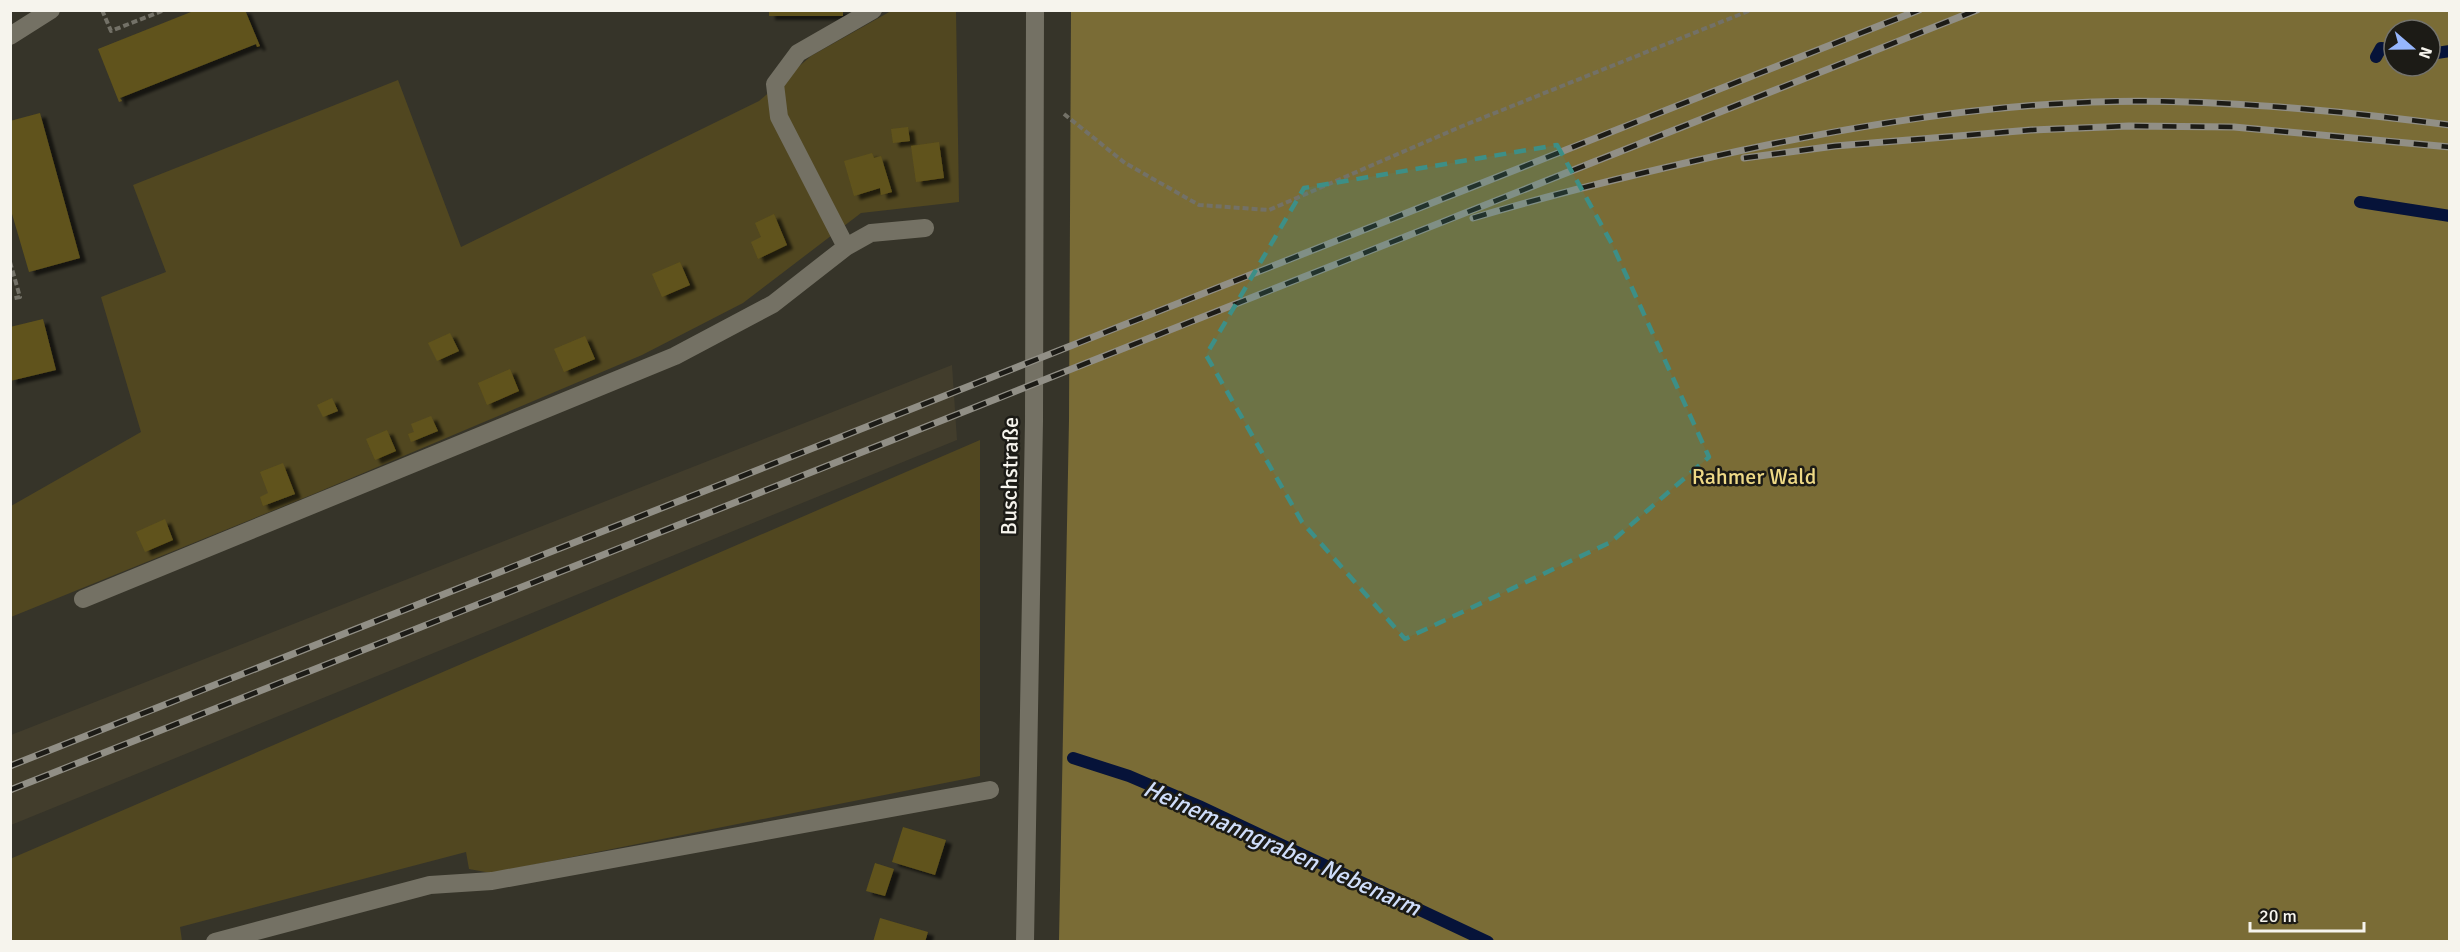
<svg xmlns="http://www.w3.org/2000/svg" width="2460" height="952" font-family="Signika,sans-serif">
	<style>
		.built { fill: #423d2c }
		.green { fill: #514720 }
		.forest { fill: #7a6c36; fill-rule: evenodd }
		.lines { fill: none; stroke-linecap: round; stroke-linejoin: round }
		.stream { stroke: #061339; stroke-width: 12 }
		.building { fill: #60531b; filter: url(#shadow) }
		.path { stroke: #737167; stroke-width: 4; stroke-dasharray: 6 3; stroke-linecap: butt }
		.service { stroke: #747164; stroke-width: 18 }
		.minor { stroke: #747164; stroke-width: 18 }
		.rail-casing { stroke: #918f86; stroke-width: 7 }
		.rail { stroke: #1c1b16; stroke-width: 4.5; stroke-dasharray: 14; stroke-linecap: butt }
		.marked { fill: #3d8f87; fill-opacity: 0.2; stroke: #3d8f87; stroke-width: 4.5; stroke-dasharray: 12 8; stroke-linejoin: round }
		.labels { text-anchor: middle; stroke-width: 5; stroke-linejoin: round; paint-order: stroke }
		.street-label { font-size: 22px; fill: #f6f4ed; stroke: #1c1b16 }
		.park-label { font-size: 22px; fill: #eed986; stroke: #1c1b16 }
		.water-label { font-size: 24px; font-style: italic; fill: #cfddfa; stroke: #1c1b16 }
	</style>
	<defs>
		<filter id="shadow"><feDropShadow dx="6" dy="4" stdDeviation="1.5" flood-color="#0009"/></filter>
	</defs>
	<rect width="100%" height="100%" fill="#363429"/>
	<path class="built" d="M952 365 957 440 11 825V735Z"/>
	<path class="green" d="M891 11H956L959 202 861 213 743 303 642 355 316 493 11 617V506L141 432 101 297 166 272 133 185 398 80 461 247 759 101 811 56Z
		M980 440V776L491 873 469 869 466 852 180 927 182 941H11L10 859Z"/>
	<path class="forest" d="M1071 11H2449V941H1059L1069 420ZM2394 30H2430V66H2394Z"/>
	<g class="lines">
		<path class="stream" d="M2430 54 2450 51
			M2376 57 2381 48 2394 50
			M2360 202 2450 216
			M1073 758 1129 776 1199 806 1488 942"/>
	</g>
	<path class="building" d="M196 10H245L260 46 257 47 256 44 120 98 122 101 119 102 98 49Z
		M769 10H843V16H769Z
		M40 113 80 258 29 272 10 207V121Z
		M908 127 910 141 893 143 891 129Z
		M939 142 944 178 916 182 911 146Z
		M872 153 874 158 881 156 892 192 881 195 880 188 854 196 844 161Z
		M774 214 787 245 758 259 751 242 761 237 755 223Z
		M680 262 690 285 662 297 652 274Z
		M43 319 56 370 10 381V327Z
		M450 333 459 351 437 361 428 343Z
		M585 336 595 359 564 372 554 349Z
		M510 369 519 391 487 405 478 383Z
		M332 398 338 411 323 417 317 405Z
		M431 416 438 431 411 442 408 434 414 432 411 424Z
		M387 430 396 451 375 460 366 439Z
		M283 463 295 494 263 506 260 497 268 493 260 472Z
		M165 519 173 540 145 552 136 532Z
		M903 827 946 840 935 875 892 862Z
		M875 863 894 869 885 896 866 891Z
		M880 918 928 932 925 942H873Z"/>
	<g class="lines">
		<path class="path" d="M102 10 111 31 162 11
			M1064 114 1125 163 1199 205 1269 210 1460 127 1751 10
			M10 262 20 297 10 299"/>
		<path class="service" d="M846 247 871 233 925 228
			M83 599 675 356 773 304 846 247 779 117 775 84 798 53 873 10
			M215 942 430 885 492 881 990 790"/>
		<path class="minor" d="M10 36 51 10
			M1025 942 1034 421 1035 10"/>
		<defs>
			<path id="rail" d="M1744 158 1835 146 2031 130 2129 126 2234 127 2450 147
				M1473 218C1546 196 1620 178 1694 161 1825 131 1958 107 2092 102 2211 98 2332 110 2450 125
				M10 766 1919 10
				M10 790 1977 10"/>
		</defs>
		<use href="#rail" class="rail-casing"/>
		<use href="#rail" class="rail"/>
	</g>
	<path class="marked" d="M1557 145 1612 244 1709 457 1611 542 1405 639 1302 522 1206 355 1304 188Z"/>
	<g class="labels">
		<g class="street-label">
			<text transform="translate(1009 476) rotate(-89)" y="8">Buschstraße</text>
		</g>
		<g class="park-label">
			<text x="1754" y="484">Rahmer Wald</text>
		</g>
		<g class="water-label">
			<text transform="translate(1282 848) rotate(24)" y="8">Heinemanngraben Nebenarm</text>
		</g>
	</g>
	<rect width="2460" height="952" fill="none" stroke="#f6f4ed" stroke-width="24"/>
	<g transform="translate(2412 48) rotate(110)"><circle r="28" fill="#1c1b16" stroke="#73726c" stroke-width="1.5"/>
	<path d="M0-4.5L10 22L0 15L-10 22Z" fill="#96b6fd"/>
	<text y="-9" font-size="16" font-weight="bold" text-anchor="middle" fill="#f6f4ed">N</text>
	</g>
	<path d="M2250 922v9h114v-9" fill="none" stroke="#f6f4ed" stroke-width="3"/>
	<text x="2259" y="922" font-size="18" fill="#f6f4ed" stroke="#1c1b16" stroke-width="4.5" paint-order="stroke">20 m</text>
</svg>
